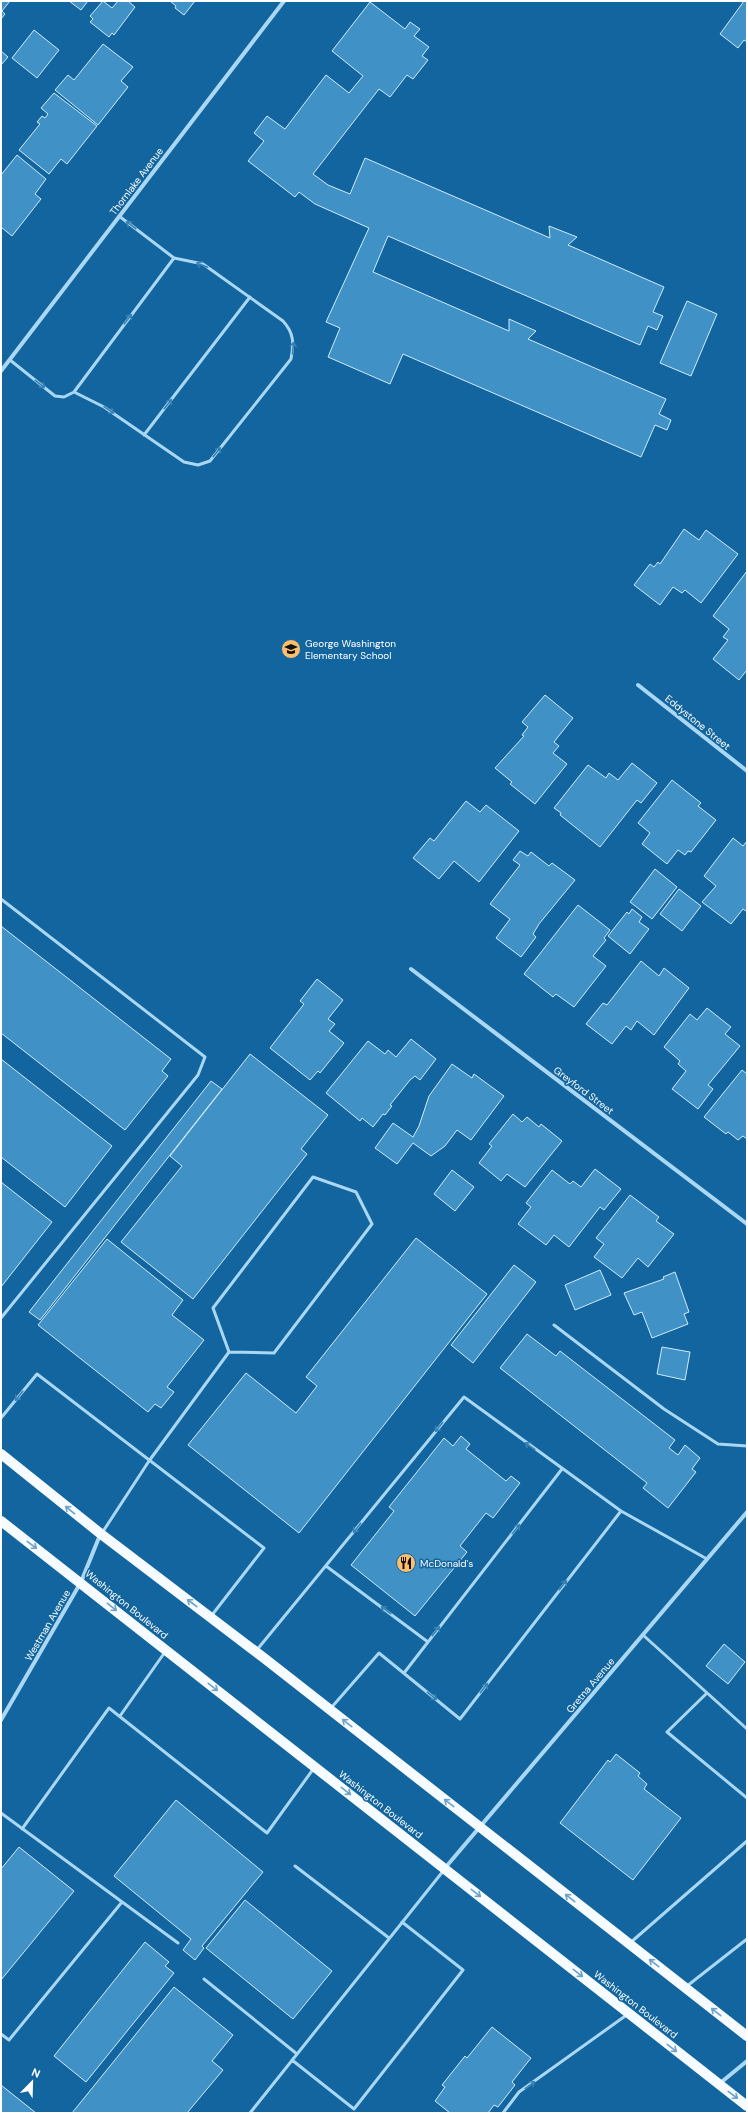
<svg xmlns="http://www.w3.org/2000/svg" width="748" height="2114" font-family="'DM Sans',sans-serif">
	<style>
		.building { fill: #3f91c6; stroke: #d1ecfe }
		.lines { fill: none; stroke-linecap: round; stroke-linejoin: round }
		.service { stroke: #a9d7f4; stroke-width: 3 }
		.minor { stroke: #a9d7f4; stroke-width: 4 }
		.primary { stroke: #f6fbff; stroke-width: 10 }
		.oneway { stroke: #3882b4 }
		.oneway2 { stroke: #6da1c5 }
		.labels { text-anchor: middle; stroke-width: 3; stroke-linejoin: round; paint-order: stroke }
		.street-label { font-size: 10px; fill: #fff; stroke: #12659e }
		.poi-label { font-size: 10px; fill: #fff; stroke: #12659e; text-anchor: start }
	</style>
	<rect width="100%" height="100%" fill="#12659e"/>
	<path class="building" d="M1 1H10L2 11 5 14 1 19Z
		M69 1H88L81 10Z
		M103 1 112 8 118 1H128L135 7 114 35 112 33 109 37 90 22 93 19 90 16Z
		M170 1H195L184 15 175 8 176 6Z
		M744 1 747 2V42L744 40 738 48 720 34Z
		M370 2 405 29 410 22 420 29 414 36 429 47 422 56 428 60 413 79 407 75 390 97 379 89 313 174 328 185 350 194 365 158 550 238 549 226 577 237 568 245 664 287 653 312 663 316 657 330 648 326 640 345 388 236 373 272 509 331V319L536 331 528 339 666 399 659 414 671 420 667 430 655 425 641 457 403 354 390 384 328 357 340 328 326 322 369 228 315 204 299 192 295 197 248 161 264 141 254 133 267 116 285 129 326 75 349 93 363 76 332 51Z
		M34 30 59 50 37 78 12 58Z
		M103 44 133 67 121 81 128 87 98 125 55 90 68 75 74 80Z
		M1 51 8 57 1 65Z
		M54 93 97 126 67 164 61 159 49 174 19 150 40 124 37 122 42 116 45 118 48 114 41 108Z
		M17 155 46 179 35 194 41 199 12 236 1 227V175Z
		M687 301 717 314 691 376 660 363Z
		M684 529 699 540 706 530 738 554 701 603 685 590 682 593 673 587 660 605 634 585 650 564 654 567 658 562 660 564Z
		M747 571V670L739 680 713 659 728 640 723 637 729 629 713 616Z
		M545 695 573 718 554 742 559 746 553 753 567 764 535 804 510 784 512 782 495 768 524 736 522 735 528 727 522 722Z
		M632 763 657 783 641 803 637 800 600 847 560 815 561 813 554 808 588 765 606 778 609 773 618 780Z
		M672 780 701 803 698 806 716 820 691 852 688 851 685 855 678 850 667 864 642 844 650 833 638 823Z
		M466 801 480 812 486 805 519 831 479 882 454 861 439 879 413 858 430 838 434 841Z
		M733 838 743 846 747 841V909L746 911 743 909 731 924 702 902 716 886 704 876Z
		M520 851 528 856 531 852 549 866 552 863 575 880 539 924 533 934 536 937 521 957 496 938 510 919 490 904 520 865 513 860Z
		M655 869 677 887 652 919 630 902Z
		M679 889 701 906 682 931 660 914Z
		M578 905 610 930 604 938 606 940 593 956 606 966 574 1007 556 994 553 997 524 974Z
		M632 909 642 917 639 922 649 929 630 954 608 936 627 912 629 914Z
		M1 926 171 1059 162 1071 168 1076 125 1130 1 1033Z
		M641 961 659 976 664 968 689 988 654 1035 637 1021 631 1030 626 1026 612 1044 586 1024 603 1003 607 1005Z
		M317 979 343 1000 328 1019 335 1024 329 1031 344 1043 320 1073 318 1071 310 1080 270 1048 304 1004 300 1001Z
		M707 1008 731 1027 725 1034 740 1046 708 1085 713 1089 698 1109 672 1089 686 1071 678 1064 680 1061 664 1047 690 1014 697 1020Z
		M411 1039 436 1059 420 1080 415 1076 410 1080 390 1105 392 1106 385 1115 383 1114 373 1127 362 1118 360 1121 326 1093 368 1041 385 1054 388 1050 396 1057Z
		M250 1054 328 1115 301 1149 307 1154 193 1299 121 1242 182 1166 170 1156Z
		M1 1059 112 1146 65 1207 1 1157Z
		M452 1064 472 1078 474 1074 504 1096 471 1140 457 1130 445 1146 431 1156 413 1143 397 1164 375 1148 393 1123 413 1137 419 1126 429 1096Z
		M742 1070 747 1074V1139L743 1136 738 1140 728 1132 726 1134 704 1117Z
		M211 1081 222 1089 40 1320 29 1312Z
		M513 1114 522 1122 527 1117 539 1127 541 1124 562 1141 525 1187 507 1174 501 1181 479 1163 492 1146 489 1144Z
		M595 1169 621 1189 604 1210 600 1207 569 1247 554 1235 546 1245 518 1224 531 1207 526 1203 552 1170 570 1184 573 1181 581 1187Z
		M452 1170 474 1187 455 1211 434 1194Z
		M1 1182 52 1222 1 1287Z
		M630 1195 659 1217 656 1221 674 1234 648 1267 638 1258 622 1278 594 1257 604 1244 596 1238Z
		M416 1238 487 1294 299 1533 188 1445 246 1373 296 1413 317 1386 306 1377Z
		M107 1239 183 1300 172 1315 204 1340 167 1387 174 1392 161 1408 155 1404 148 1412 38 1325Z
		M514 1265 536 1282 473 1363 451 1345Z
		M600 1270 611 1295 575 1310 565 1285Z
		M675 1272 689 1312 684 1314 688 1324 652 1338 642 1312 634 1315 624 1293 664 1279 663 1277Z
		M527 1334 556 1356 560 1351 675 1440 669 1448 678 1455 685 1445 700 1458 692 1469 696 1472 668 1508 643 1488 647 1483 500 1368Z
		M662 1347 690 1352 685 1380 657 1374Z
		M461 1436 470 1444 466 1449 506 1481 511 1476 520 1483 493 1518 486 1513 460 1546 467 1552 415 1616 351 1565 394 1511 389 1507 444 1438 453 1446Z
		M724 1644 745 1662 728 1684 706 1666Z
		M616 1754 640 1773 638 1776 647 1784 644 1789 681 1818 633 1880 560 1823 608 1760 610 1762Z
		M176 1800 263 1872 202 1946 204 1948 195 1960 183 1950 191 1939 114 1876Z
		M19 1847 74 1891 1 1980V1869Z
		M245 1900 332 1971 293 2019 206 1948Z
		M145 1942 169 1962 165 1966 174 1973 86 2082 54 2056Z
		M174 1987 233 2035 212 2061 223 2070 187 2113H72Z
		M492 2027 531 2058 512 2082 515 2085 498 2107 494 2105 488 2113H450L435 2101 445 2087 442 2085 465 2056 467 2058Z
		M1 2085 36 2113H1Z"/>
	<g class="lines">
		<path class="service" d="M10 360 55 396 64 397 74 392 174 258 119 216
			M74 392 104 407 184 462 198 465 210 461 291 359C294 343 294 333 283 321L203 264 174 258
			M144 435 250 297
			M1 899 205 1057 198 1075 1 1318
			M313 1177 356 1192 372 1224 274 1353 229 1352 213 1308Z
			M554 1325 664 1409 718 1444 747 1446
			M1 1418 37 1374 264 1548 212 1615
			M102 1533 149 1461 229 1352
			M326 1566 428 1642
			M643 1635 747 1729
			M256 1651 464 1397 621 1511 707 1559
			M404 1673 562 1469
			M707 1693 667 1732 747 1798
			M331 1708 379 1653 460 1719 621 1511
			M120 1716 165 1652
			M1 1813 178 1943
			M22 1829 109 1708 267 1833 314 1768
			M295 1866 389 1938
			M630 1943 747 1841
			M204 1979 297 2054
			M687 1986 747 1939
			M1 2034 9 2040 122 1902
			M292 2060 354 2109 463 1970 402 1922
			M250 2113 444 1870
			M503 2113 519 2092 628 2014"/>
		<path class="minor" d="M1 371 284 1
			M638 685 747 771
			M411 969 747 1224
			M1 1720 81 1582 100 1535
			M445 1868 747 1512
			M719 2084 747 2061"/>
		<path class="primary" d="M1 1454 101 1534 264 1658 747 2036
			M1 1521 747 2106"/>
	</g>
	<defs><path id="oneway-shaft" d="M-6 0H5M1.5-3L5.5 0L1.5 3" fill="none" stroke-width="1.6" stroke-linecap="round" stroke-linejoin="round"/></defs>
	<g class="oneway">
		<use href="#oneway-shaft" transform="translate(131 225) rotate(-142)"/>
		<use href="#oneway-shaft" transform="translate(202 265) rotate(-159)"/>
		<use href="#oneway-shaft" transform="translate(128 319) rotate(-53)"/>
		<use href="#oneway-shaft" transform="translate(293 348) rotate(-85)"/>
		<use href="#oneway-shaft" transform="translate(40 384) rotate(38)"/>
		<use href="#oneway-shaft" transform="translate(168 404) rotate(-52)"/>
		<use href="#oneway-shaft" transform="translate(109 410) rotate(34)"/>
		<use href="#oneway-shaft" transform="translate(217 452) rotate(-51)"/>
		<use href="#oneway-shaft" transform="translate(19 1396) rotate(129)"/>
		<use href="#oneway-shaft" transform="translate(439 1427) rotate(129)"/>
		<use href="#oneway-shaft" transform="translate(530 1446) rotate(-144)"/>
		<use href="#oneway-shaft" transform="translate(357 1528) rotate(129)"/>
		<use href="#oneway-shaft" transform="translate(516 1529) rotate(-52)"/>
		<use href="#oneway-shaft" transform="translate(563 1585) rotate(-52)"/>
		<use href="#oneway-shaft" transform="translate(386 1610) rotate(-143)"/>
		<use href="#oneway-shaft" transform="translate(436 1631) rotate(-52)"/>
		<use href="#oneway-shaft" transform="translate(484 1688) rotate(-52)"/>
		<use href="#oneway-shaft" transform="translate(432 1696) rotate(39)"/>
		<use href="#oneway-shaft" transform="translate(530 2085) rotate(-36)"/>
	</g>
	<g class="oneway2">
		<use href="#oneway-shaft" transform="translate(70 1510) rotate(-141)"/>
		<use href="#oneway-shaft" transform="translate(32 1545) rotate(37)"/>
		<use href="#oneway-shaft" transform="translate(192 1603) rotate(-143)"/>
		<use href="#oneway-shaft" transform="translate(112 1607) rotate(39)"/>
		<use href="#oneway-shaft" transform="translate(213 1687) rotate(38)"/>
		<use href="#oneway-shaft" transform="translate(347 1723) rotate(-142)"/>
		<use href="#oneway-shaft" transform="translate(346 1791) rotate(38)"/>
		<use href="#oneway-shaft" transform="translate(449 1803) rotate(-142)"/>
		<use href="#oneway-shaft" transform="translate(476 1893) rotate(38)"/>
		<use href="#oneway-shaft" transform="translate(570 1898) rotate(-142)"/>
		<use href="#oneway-shaft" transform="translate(654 1963) rotate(-142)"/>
		<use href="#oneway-shaft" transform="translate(578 1973) rotate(38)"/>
		<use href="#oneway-shaft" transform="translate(716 2012) rotate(-142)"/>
		<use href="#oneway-shaft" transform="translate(672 2048) rotate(38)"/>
		<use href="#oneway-shaft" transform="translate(733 2095) rotate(37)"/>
	</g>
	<defs>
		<symbol id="school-disc" viewBox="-11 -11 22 22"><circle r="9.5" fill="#ffbe6c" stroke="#12659e"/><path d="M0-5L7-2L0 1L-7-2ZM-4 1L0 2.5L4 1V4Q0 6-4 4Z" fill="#111"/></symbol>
		<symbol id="restaurant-disc" viewBox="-11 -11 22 22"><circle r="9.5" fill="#ffbe6c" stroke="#12659e"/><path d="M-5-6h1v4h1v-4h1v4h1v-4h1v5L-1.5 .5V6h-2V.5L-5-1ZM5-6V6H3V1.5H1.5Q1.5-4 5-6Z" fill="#111"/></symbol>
	</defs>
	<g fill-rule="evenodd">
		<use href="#school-disc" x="280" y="638" width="22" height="22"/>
		<use href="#restaurant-disc" x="395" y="1552" width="22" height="22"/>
	</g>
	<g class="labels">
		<g class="street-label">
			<text transform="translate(136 181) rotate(-53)" y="4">Thornlake Avenue</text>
			<text transform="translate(698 722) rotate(39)" y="4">Eddystone Street</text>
			<text transform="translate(584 1090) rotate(37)" y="4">Greyford Street</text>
			<text transform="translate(127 1604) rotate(39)" y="4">Washington Boulevard</text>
			<text transform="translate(47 1625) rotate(-60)" y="4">Westman Avenue</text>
			<text transform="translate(590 1685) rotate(-50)" y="4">Gretna Avenue</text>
			<text transform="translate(381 1804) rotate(38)" y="4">Washington Boulevard</text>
			<text transform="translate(636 2004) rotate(38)" y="4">Washington Boulevard</text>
		</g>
		<g class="poi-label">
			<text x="305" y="647">George Washington<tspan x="305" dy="12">Elementary School</tspan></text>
			<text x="420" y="1567">McDonald's</text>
		</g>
	</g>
	<rect width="748" height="2114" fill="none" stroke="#ffffff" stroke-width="4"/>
	<g transform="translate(32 2082) rotate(23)" stroke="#12659e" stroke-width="3" paint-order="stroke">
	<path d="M0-3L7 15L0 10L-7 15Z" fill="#ffffff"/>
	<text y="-6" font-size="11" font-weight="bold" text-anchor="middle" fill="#ffffff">N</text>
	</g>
</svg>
